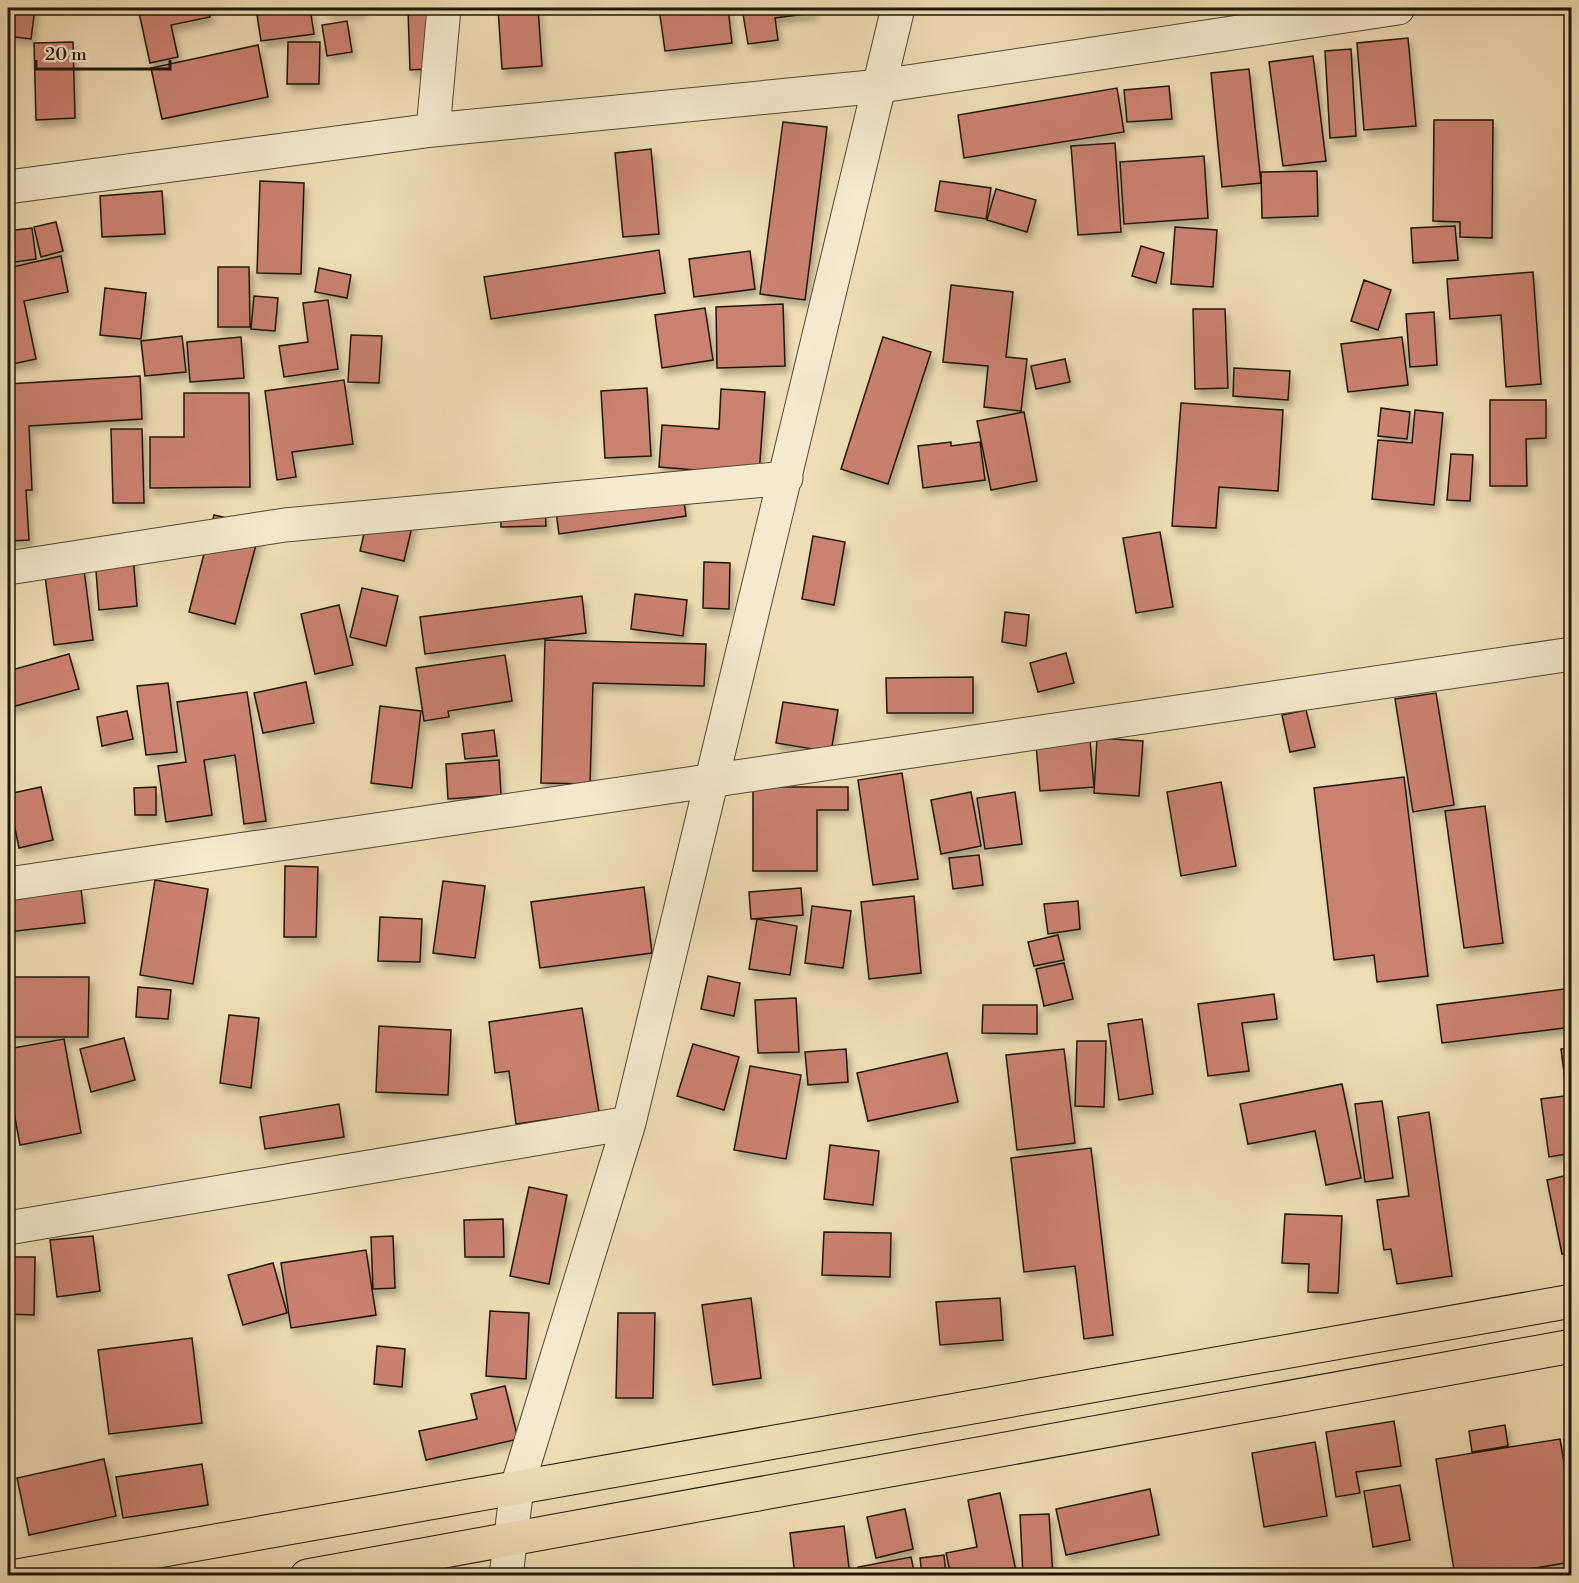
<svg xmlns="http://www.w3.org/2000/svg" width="1579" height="1583" font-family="'Libre Bodoni',serif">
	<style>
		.building { fill: #cb816f; stroke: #1f160d; stroke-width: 1.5; filter: url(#shadow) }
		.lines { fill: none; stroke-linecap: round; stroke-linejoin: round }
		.minor-casing { stroke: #534837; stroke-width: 35 }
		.major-casing { stroke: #1f160d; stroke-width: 35 }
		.minor { stroke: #f5eacf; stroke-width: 33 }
		.major { stroke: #efdeb5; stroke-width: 33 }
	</style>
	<defs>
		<filter id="shadow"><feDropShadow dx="3.5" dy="6" stdDeviation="3" flood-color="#0004"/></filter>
	</defs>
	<rect width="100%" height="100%" fill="#efdeb5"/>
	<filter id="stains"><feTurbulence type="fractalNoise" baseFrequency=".00333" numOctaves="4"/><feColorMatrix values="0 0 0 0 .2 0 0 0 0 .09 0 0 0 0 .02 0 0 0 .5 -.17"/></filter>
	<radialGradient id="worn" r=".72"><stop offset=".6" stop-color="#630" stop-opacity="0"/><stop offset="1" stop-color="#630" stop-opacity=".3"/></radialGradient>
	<path class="building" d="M8 8H35L31 39 8 36Z
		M138 8H208L210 17 171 25 178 57 150 63Z
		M256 8H310L314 34 261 41Z
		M328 8H362V12L328 13Z
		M408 8H439L441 68 410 70Z
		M498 8H538L542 66 502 69Z
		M659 8H728L732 43 665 51Z
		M742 8H812L813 13 775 18 778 40 748 44Z
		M347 21 352 52 327 56 322 25Z
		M1408 38 1416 126 1364 130 1357 43Z
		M73 42 75 118 36 120 34 43Z
		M288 42H320L319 84H287Z
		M258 45 268 97 162 119 151 68Z
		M1351 49 1356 136 1330 138 1325 51Z
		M1313 56 1326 161 1283 166 1269 62Z
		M1249 69 1261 183 1222 187 1211 73Z
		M1169 86 1172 119 1127 122 1124 90Z
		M1117 88 1124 132 964 158 958 115Z
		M1434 120H1493L1492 238 1460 237V222L1433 221Z
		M783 122 827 127 805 300 760 294Z
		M1115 143 1121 232 1078 235 1071 146Z
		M651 149 659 234 623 237 615 153Z
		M1204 156 1208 218 1124 224 1120 162Z
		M1317 171 1318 216 1262 218 1261 172Z
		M260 181 304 183 301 274 257 273Z
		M940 181 991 188 986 219 935 211Z
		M996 189 1036 200 1027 232 987 220Z
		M162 191 165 234 102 237 100 196Z
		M56 222 63 251 41 257 34 227Z
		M1455 226 1458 260 1413 263 1411 228Z
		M1175 227 1217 230 1213 287 1171 284Z
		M32 228 36 259 8 263V231Z
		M1141 246 1164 253 1156 283 1132 276Z
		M659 250 665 293 491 319 484 277Z
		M750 251 755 289 694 297 689 259Z
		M61 256 68 292 24 301 36 359 8 365V268Z
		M1572 260V302L1566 261Z
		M218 267H249L250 327H218Z
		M319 268 351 275 347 298 315 292Z
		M1533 272 1541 384 1506 387 1501 315 1450 319 1447 279Z
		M1364 280 1391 290 1378 330 1351 321Z
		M951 285 1013 292 1006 357 1027 359 1021 411 984 407 988 366 943 362Z
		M105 288 146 293 141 339 100 335Z
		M254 296 278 298 275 331 251 329Z
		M328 300 338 369 284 377 279 346 308 342 303 303Z
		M783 304 785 366 717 368 716 307Z
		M705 308 713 360 662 368 655 315Z
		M1193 309H1225L1228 388 1195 389Z
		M1434 312 1437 365 1410 367 1406 314Z
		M351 335 382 336 379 383 348 382Z
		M182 336 186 372 145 376 141 341Z
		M241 337 244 378 190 382 187 342Z
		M883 337 931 352 888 484 841 469Z
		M1402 337 1408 385 1348 392 1341 344Z
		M1065 359 1070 382 1036 389 1031 366Z
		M1234 368 1290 371 1288 400 1233 396Z
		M140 376 142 419 29 426 32 490H26L29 540 8 541V384Z
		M344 380 353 444 292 452 296 477 277 480 265 391Z
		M647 388 651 456 605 458 601 391Z
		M721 389 765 392 759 475 659 467 662 425 719 429Z
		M184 393H249L250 487 150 488V437H184Z
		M1490 400H1546V438L1526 439 1527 486H1490Z
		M1181 403 1283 410 1278 491 1219 487 1216 528 1172 526Z
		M1381 408 1410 412 1407 439 1378 436Z
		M1415 410 1443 413 1434 505 1372 499 1378 440 1412 443Z
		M1024 412 1037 481 991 490 977 421Z
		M111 429H142L144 503H113Z
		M951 442V446L980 442 985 480 923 488 918 446Z
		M1451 454 1473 455 1470 501 1447 500Z
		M682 487 686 516 559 534 555 504Z
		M545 501 546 526 501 527V502Z
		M370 508 414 518 404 561 360 551Z
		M214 515 261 526 235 624 189 612Z
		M1160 532 1173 607 1136 613 1123 538Z
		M813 536 845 542 834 605 802 599Z
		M133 555 137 606 99 610 95 558Z
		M83 562 93 640 54 645 44 568Z
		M704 562 730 563 729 609 703 608Z
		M362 588 398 596 386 646 350 637Z
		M635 594 687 600 683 636 631 629Z
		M582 596 586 633 425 654 420 617Z
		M339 605 353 665 315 674 301 614Z
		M1005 612 1029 615 1026 646 1002 642Z
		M545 640 706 644 704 686 593 683 590 784 541 783Z
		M1066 653 1074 683 1038 692 1030 663Z
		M69 654 79 689 8 708V671Z
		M505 655 512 701 448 711 449 717 424 721 416 668Z
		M973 677V713H887L886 678Z
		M306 682 314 723 263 733 254 693Z
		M168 683 177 752 146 755 137 686Z
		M247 692 266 821 244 824 235 755 204 760 212 815 166 822 158 766 186 762 177 702Z
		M1436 693 1454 805 1413 812 1395 699Z
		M783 702 838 710 831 752 776 743Z
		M380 706 421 711 412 788 371 783Z
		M1306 710 1315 747 1290 752 1282 715Z
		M127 711 133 739 102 746 97 717Z
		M494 730 497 756 465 759 462 734Z
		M1097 738 1143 741 1139 796 1094 793Z
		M1090 740 1094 787 1040 791 1036 745Z
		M499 760 501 795 448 799 446 764Z
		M902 773 918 879 873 885 858 780Z
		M1404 777 1428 976 1377 982 1374 955 1334 960 1314 788Z
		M1221 782 1236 866 1181 876 1167 792Z
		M41 787 53 840 19 848 8 794Z
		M156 787V815H135L134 788Z
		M753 787H848V810H817V871H753Z
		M971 792 981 846 941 854 931 800Z
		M1015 792 1022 844 985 849 977 798Z
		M1485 806 1503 943 1464 948 1445 811Z
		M979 855 983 885 953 889 949 858Z
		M285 866 318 867 316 937H284Z
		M155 880 208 889 193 984 140 975Z
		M443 881 485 886 475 958 433 953Z
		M644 887 652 953 540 968 531 902Z
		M801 888 803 915 751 919 749 892Z
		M81 889 85 923 8 932V898Z
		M914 896 921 973 869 979 861 902Z
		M1078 901 1080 929 1048 934 1044 904Z
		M812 906 851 911 843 968 805 963Z
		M380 917 422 919 420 962 378 961Z
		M757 919 797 926 790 975 749 969Z
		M1058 935 1064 960 1034 966 1028 942Z
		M1064 963 1073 999 1044 1006 1036 969Z
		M708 976 740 983 734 1016 701 1009Z
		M8 977H89L88 1037H8Z
		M138 987 171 990 168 1019 136 1017Z
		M1572 988V1027L1442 1043 1437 1005Z
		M1274 994 1277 1019 1242 1023 1249 1071 1208 1076 1198 1004Z
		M796 998 799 1052 758 1053 755 1000Z
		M983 1005H1037V1034L982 1033Z
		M582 1008 599 1112 516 1124 509 1071 495 1073 489 1022Z
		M229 1015 259 1018 251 1088 220 1083Z
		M1142 1019 1153 1094 1119 1100 1108 1024Z
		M379 1026 451 1030 448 1095 376 1092Z
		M124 1038 135 1080 91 1092 80 1049Z
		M64 1039 81 1133 20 1145 8 1080V1049Z
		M1077 1041H1106L1104 1107 1075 1106Z
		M693 1044 739 1057 724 1110 677 1096Z
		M1572 1047V1079L1565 1080 1561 1049Z
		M846 1049 848 1082 808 1085 805 1052Z
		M1064 1049 1075 1143 1017 1150 1006 1055Z
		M947 1053 958 1102 868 1121 857 1073Z
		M750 1066 801 1075 786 1159 734 1150Z
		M1342 1084 1361 1178 1326 1185 1315 1131 1248 1144 1240 1104Z
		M1572 1095V1153L1549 1157 1541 1099Z
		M1382 1101 1393 1178 1365 1182 1355 1104Z
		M339 1104 344 1137 265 1149 260 1117Z
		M1429 1112 1452 1276 1397 1284 1391 1249 1384 1250 1377 1200 1409 1196 1398 1117Z
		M830 1145 879 1151 873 1205 824 1199Z
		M1091 1148 1113 1335 1084 1339 1075 1266 1024 1272 1011 1158Z
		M1572 1174V1252L1562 1254 1547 1180Z
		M529 1187 567 1195 549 1284 510 1276Z
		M1285 1214 1342 1216 1338 1293 1308 1292 1309 1264 1282 1263Z
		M503 1219 504 1257H465L464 1220Z
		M824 1232 891 1233 890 1277 822 1275Z
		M93 1236 100 1291 57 1297 50 1240Z
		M393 1236 395 1288 373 1289 371 1237Z
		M366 1250 376 1315 291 1328 281 1263Z
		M8 1257H35L34 1315 8 1314Z
		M273 1263 287 1313 243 1325 228 1275Z
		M751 1298 761 1378 713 1385 702 1305Z
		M1000 1298 1003 1340 940 1345 936 1302Z
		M490 1311 529 1313 526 1379 486 1376Z
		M618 1313H655L653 1398H616Z
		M192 1338 202 1423 109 1434 98 1350Z
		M377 1346 405 1349 402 1387 374 1384Z
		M505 1386 518 1439 426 1460 419 1431 477 1419 471 1394Z
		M1394 1421 1401 1466 1356 1472 1360 1493 1336 1497 1326 1432Z
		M1505 1425 1508 1446 1472 1452 1469 1431Z
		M1560 1439 1572 1509V1562L1485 1576H1455L1436 1459Z
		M1315 1442 1327 1516 1264 1527 1252 1453Z
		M104 1459 116 1516 29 1535 17 1478Z
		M202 1464 208 1505 123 1518 116 1477Z
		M1400 1485 1410 1540 1373 1547 1364 1491Z
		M1150 1489 1159 1535 1066 1555 1056 1509Z
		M1000 1493 1017 1576H951L946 1553 977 1547 968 1500Z
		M905 1509 913 1549 876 1558 867 1517Z
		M1049 1514 1053 1576H1023L1020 1515Z
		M844 1526 850 1576H795L790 1533Z
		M944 1555 946 1576H922L920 1558Z
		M911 1557 915 1576H860L858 1567Z
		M627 1569 628 1576H563V1574Z"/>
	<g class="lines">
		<defs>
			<path id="minor" d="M433 130 444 8
				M8 187 433 130 881 86 1398 8
				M8 568 285 525 786 478
				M8 884 1572 654
				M8 1228 629 1123
				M506 1576 517 1487 629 1123 898 8"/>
			<path id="major" d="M17 1576 1572 1301
				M307 1576 1572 1346"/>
		</defs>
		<use href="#minor" class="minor-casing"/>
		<use href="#major" class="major-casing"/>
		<use href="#minor" class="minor"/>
		<use href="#major" class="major"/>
	</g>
	<rect width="1579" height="1583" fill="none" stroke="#efdeb5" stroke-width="30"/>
	<rect x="9" y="9" width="1561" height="1565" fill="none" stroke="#1f160d" stroke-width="3"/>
	<rect x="15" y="15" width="1549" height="1553" fill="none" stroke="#1f160d" stroke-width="1.5"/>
	<path d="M36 60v9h134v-9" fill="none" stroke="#1f160d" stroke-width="3"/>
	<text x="45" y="60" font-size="18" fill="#1f160d" stroke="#f5eacf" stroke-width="4.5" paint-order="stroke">20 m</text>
	<rect width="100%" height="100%" filter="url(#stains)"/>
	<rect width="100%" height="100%" fill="url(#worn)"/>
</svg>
